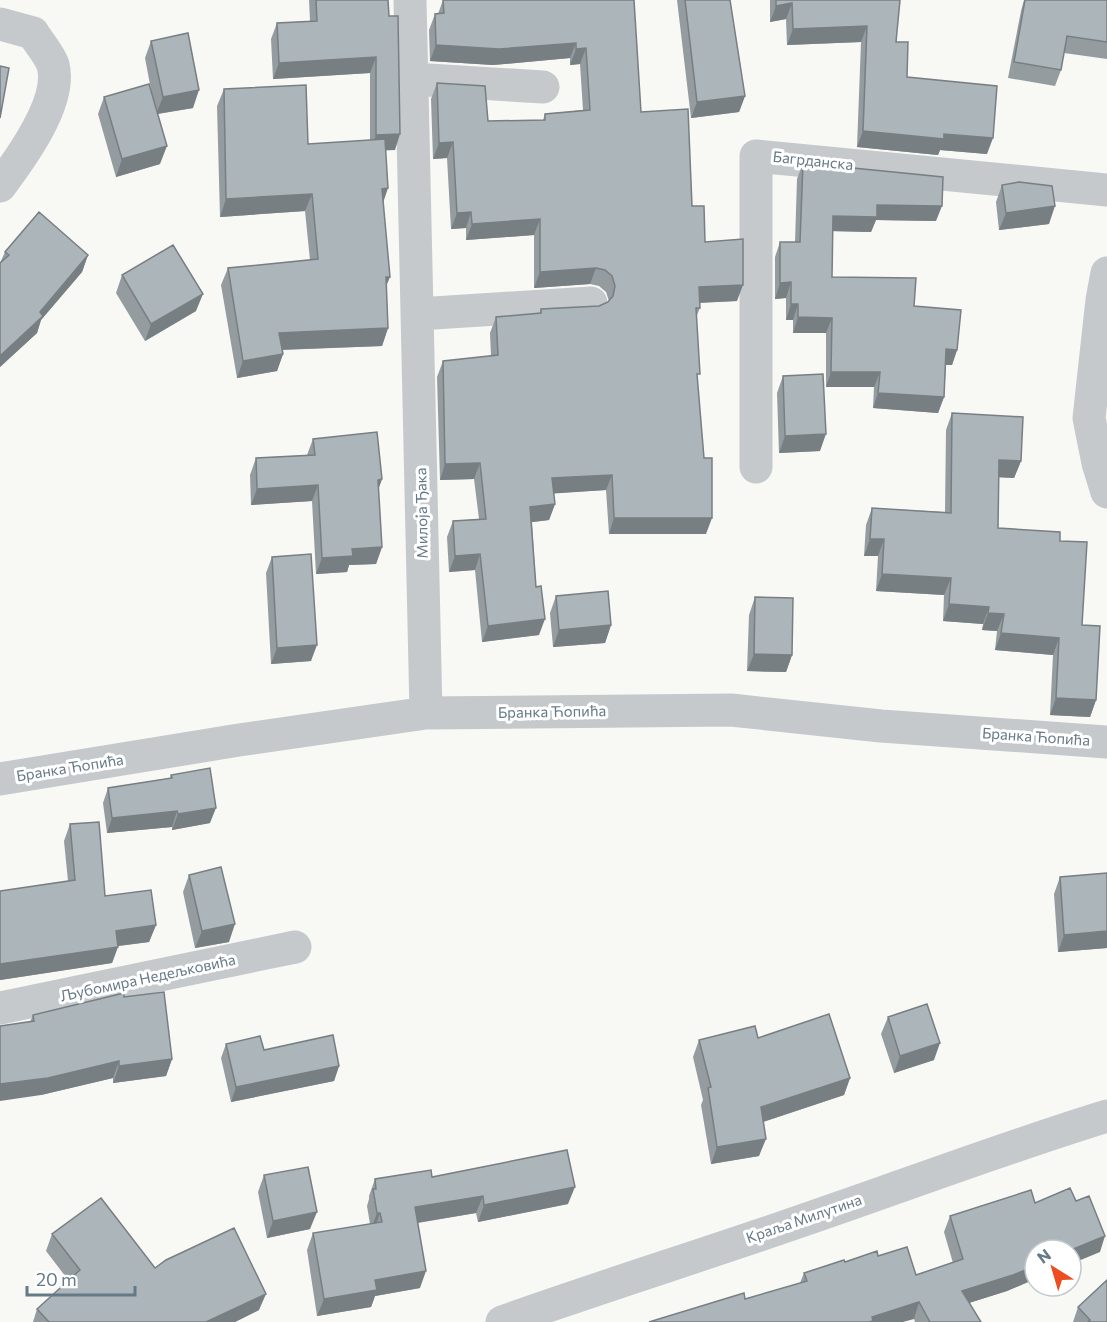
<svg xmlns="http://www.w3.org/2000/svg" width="1107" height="1322" font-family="Commissioner,sans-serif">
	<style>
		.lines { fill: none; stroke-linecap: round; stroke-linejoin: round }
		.minor { stroke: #c5c9cc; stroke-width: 33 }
		.wall { fill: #949ca0 }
		.shaded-wall { fill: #787f82 }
		.building { fill: #acb5ba; stroke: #787f82; stroke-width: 1.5 }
		.labels { text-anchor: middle; stroke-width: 6; stroke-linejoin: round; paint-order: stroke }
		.street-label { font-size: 15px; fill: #657987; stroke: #fff }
	</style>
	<rect width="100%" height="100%" fill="#f8f8f5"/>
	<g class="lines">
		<path class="minor" d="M410 0 426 713
			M0 24 33 33C39 43 49 54 53 65 63 101 21 158 0 186
			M412 79 543 87
			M1107 273 1102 300 1089 418 1098 463 1107 492
			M418 314 591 303
			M756 467V156L1107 190
			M0 779 239 740 426 713 731 710 881 726 1107 742
			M0 1008 295 947
			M502 1322C600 1287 700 1256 798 1222 901 1187 1003 1148 1107 1116"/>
	</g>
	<path class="wall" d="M309 0H388L395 150H385L383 202 388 328 382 346 282 350 283 354 277 371 237 378 221 285 228 268 310 260 305 211 220 217 217 106 224 89 308 144 370 140V73L273 79 271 39 277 23 310 21Z
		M443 0H634L641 112 692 206 705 242 737 301 699 303 700 308 697 315V382L706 534H609L606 490 554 493 555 504 549 520 532 522 539 635 482 642 475 570 449 572 447 537 453 521 479 519 474 479 440 480 437 377 443 361 491 356 490 333 496 317 539 314 541 309 599 306 608 302 609 301 606 292 599 286 590 284 534 288V235L466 240V228L451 229 447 158 433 159 431 99 437 83 488 121 543 120 545 114 583 110 580 64 570 65V58L493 65 430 61 429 30 435 14H438Z
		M677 0H730L745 96 739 112 691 118Z
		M770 0H900L896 42 907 77 987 154 940 150 938 155 857 147 861 42 787 45 786 19 770 22Z
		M1024 0H1107V59L1064 53 1061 70 1055 86 1008 78 1021 11Z
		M151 41 193 108 158 114 160 164 116 177 98 114 104 97 152 95 145 58Z
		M803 163 936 221 876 220 871 232 833 231 832 277 914 306 957 350 952 365H946L944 397 938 413 873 408 874 387H826V333H793V320H786V298L775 299V257L780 242H795L797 179Z
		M1002 185 1049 224 999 230 996 202Z
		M5 252 88 255 82 272 41 320 37 333 0 367V263Z
		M122 275 196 311 145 341 116 293Z
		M783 376 820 451 779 453 777 393Z
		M952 413 1021 461 1014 478 998 477V528L1060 541 1082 625 1096 700 1090 717 1050 715 1053 655 995 650 997 631 982 630 983 624 943 621 944 595 876 591 878 556H864L866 525 872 508 945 512 946 430Z
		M313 439 382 479 378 489 382 547 376 564 349 565 347 572 316 574 312 501 251 505 250 475 256 458 307 455Z
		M272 557 311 661 271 664 266 573Z
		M556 596 611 625 605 643 553 647 550 613Z
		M755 597 792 655 786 672 747 671 749 615Z
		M171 775 210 823 172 830V827L107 833 103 803 108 788 170 778Z
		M70 824 105 896 156 925 149 942 118 946 112 963 0 980V891L68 881 64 841Z
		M1107 873V948L1058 952 1054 894 1060 877Z
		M189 875 229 942 195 948 183 892Z
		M124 997 172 1059 166 1076 113 1083V1078L41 1095 30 1022 33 1015Z
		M888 1017 934 1060 894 1073 881 1034Z
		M758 1038 850 1078 844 1095 763 1122 759 1156 711 1164 701 1105 703 1100 693 1057 699 1040Z
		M226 1044 264 1050 339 1066 334 1081 231 1102 221 1058Z
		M264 1175 310 1229 267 1238 258 1192Z
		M432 1177 568 1204 478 1222 476 1213 418 1223 420 1288 375 1296 371 1307 317 1316 307 1250 313 1233 370 1224 367 1206 369 1199V1196L375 1179Z
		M1035 1203 1100 1252 1035 1250V1279L1007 1291 969 1303 981 1322H915L914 1319 745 1299 800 1283 804 1273 845 1262 878 1256 916 1275 953 1263 944 1232 950 1216Z
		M52 1234 155 1268 259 1310 235 1322H33L37 1309 69 1281 46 1251Z
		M1078 1307 1107 1322H1073Z"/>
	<path class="shaded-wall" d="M792 3 786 19 770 22 776 6Z
		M867 26 861 42 787 45 793 29Z
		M576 43 570 58 493 65 430 61 436 45Z
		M586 48 580 64 570 65 576 49Z
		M376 57 370 73 273 79 279 63Z
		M199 90 193 108 156 114 163 97Z
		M745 96 739 112 691 118 697 102Z
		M863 131 944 134 993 138 987 154 940 150 938 155 857 147Z
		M400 134 395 150 370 151 376 135Z
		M453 142 447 158 433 159 439 143Z
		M167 146 160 164 116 177 122 159Z
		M388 188 382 206V189Z
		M312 194 305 211 220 217 226 199Z
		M877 205 942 206 936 221 876 220 871 232 828 231 833 216Z
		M1055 206 1049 224 999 230 1006 213Z
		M471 212 466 228 451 229 457 213Z
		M540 219 534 235 466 240 472 224Z
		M88 255 82 272 41 320 37 333 0 367V356L40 312Z
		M596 268 590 284 534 288 540 272Z
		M386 277H390L383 294Z
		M791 282 786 298 775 299 780 283Z
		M743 285 737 301 693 303 699 287Z
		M203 294 196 311 145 341 151 324Z
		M791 304H798L793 320H786Z
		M798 317 832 318 826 333H793Z
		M388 328 382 346 273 350 279 333Z
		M946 349 957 350 952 365H941Z
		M283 354 277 371 237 378 243 361Z
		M831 372H880L874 387H826Z
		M878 393 944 397 938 413 873 408Z
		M826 434 820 451 779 453 785 436Z
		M999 460 1021 461 1014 478 993 477Z
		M480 463 474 479 440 480 445 464Z
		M612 475 606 490 547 494 552 478Z
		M382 479 376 496 378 480Z
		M318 485 312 501 251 505 257 489Z
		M555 504 549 520 525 523 530 507Z
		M614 518H712L706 534H609Z
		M870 539H884L878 556H864Z
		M382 547 376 564 349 565 347 572 316 574 322 558 352 549Z
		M480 554 475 570 449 572 455 556Z
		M882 574 951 578 944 595 876 591Z
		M949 604 989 607 983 624 943 621Z
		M988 613 1004 614 997 631 982 630Z
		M545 619 539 635 482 642 488 626Z
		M611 625 605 643 553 647 559 630Z
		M1001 633 1059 638 1053 655 995 650Z
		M317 645 311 661 271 664 277 648Z
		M754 654 792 655 786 672 747 671Z
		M1056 698 1096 700 1090 717 1050 715Z
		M216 808 210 823 172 830 178 814Z
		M177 811 172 827 107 833 112 818Z
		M235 924 229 942 195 948 202 931Z
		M156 925 149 942 110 947 116 931Z
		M1107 931V948L1058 952 1064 935Z
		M118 947 112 963 0 980V964Z
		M940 1043 934 1060 894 1073 900 1056Z
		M172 1059 166 1076 113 1083 119 1066Z
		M119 1061 113 1078 41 1095 0 1101V1084Z
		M339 1066 334 1081 231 1102 236 1087Z
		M850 1078 844 1095 754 1125 761 1107Z
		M766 1139 759 1156 711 1164 717 1147Z
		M575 1187 568 1204 478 1222 484 1205Z
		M483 1196 476 1213 409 1224 415 1207Z
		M317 1212 310 1229 267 1238 273 1221Z
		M377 1213H380L374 1230H371Z
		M1105 1236 1100 1252 1071 1264V1250Z
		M1035 1266V1279L1007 1291 956 1307 962 1291Z
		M426 1271 420 1288 375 1296 371 1307 317 1316 324 1299 375 1280Z
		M266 1294 259 1310 235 1322H206Z
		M919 1302 914 1319 903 1322H868L872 1317Z"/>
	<path class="building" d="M316 0H388L389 16H398L400 134 376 135V57L279 63 277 23 317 21Z
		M443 0H634L641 112 688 109 692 206H704L705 242 743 239V285L699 287 700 308H696L700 374H697L704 458H712V518H614L612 475 552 478 555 504 530 507 536 587 541 586 545 619 488 626 480 554 455 556 453 521 486 519 480 463 445 464 443 361 498 355 496 317 541 313V309L599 306 608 302 613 296 615 286 612 276 605 270 596 268 540 272V219L472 224 471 212 457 213 453 142 439 143 437 83 485 86 488 121 545 120V114L590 110 586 48 576 49V43L499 49 436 45 435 14 444 13Z
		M685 0H730L745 96 697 102Z
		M776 0H900L896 42H908L907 77 997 86 993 138 944 134V139L863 131 867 26 793 29 792 3 776 6Z
		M1025 0H1107V42L1067 36 1061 70 1014 62Z
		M188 33 199 90 163 97 151 41Z
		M0 66 9 68 0 118Z
		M149 84 167 146 122 159 104 97Z
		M306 85 308 144 385 139 388 188 382 189 390 277H386L388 328 279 333 283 354 243 361 228 268 318 259 312 194 226 199 224 89Z
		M803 163 943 177 942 206 877 205V217L833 216 832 277 916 278 914 306 961 310 957 350 946 349 944 397 878 393 880 372H831L832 318 798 317V304H791V282L780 283V242H800Z
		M1019 182 1052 186 1055 206 1006 213 1002 185Z
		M39 212 88 255 40 312 43 316 0 356V263L9 255 5 252Z
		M173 245 203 294 151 324 122 275Z
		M823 374 826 434 785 436 783 376Z
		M952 413 1023 417 1021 461 999 460 998 528 1060 532V541L1087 542 1082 625 1100 626 1096 700 1056 698 1059 638 1001 633 1004 614 988 613 989 607 949 604 951 578 882 574 884 539H870L872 508 951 513Z
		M377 432 382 479 378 480 382 547 352 549 353 556 322 558 318 485 257 489 256 458 315 455 313 439Z
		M311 554 317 645 277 648 272 557Z
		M608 591 611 625 559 630 556 596Z
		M755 597 793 598 792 655 754 654Z
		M210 768 216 808 178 814 177 811 112 818 108 788 172 778 171 775Z
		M99 822 105 896 151 890 156 925 116 931 118 947 0 964V891L75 880 70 824Z
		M221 867 235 924 202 931 189 875Z
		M1107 873V931L1064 935 1060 877Z
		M164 992 172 1059 119 1066V1061L48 1078 0 1084V1026L34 1021 33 1015 124 993V997Z
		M927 1004 940 1043 900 1056 888 1017Z
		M829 1014 850 1078 761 1107 766 1139 717 1147 708 1088 711 1087 699 1040 755 1026 758 1038Z
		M333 1035 339 1066 236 1087 226 1044 260 1036 264 1050Z
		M567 1150 575 1187 484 1205 483 1196 415 1207 426 1271 375 1280 377 1290 324 1299 313 1233 382 1222 380 1213H377L373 1189H376L375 1179 431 1170 432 1177Z
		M308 1167 317 1212 273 1221 264 1175Z
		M1070 1188 1076 1201 1089 1196 1105 1236 1071 1250H1035V1266L1013 1275 962 1291 981 1322H930L919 1302 872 1317 873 1321 868 1322H649L744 1293 745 1299 807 1281 804 1273 844 1260 845 1262 877 1251 878 1256 907 1247 916 1275 963 1259 950 1216 1031 1190 1035 1203Z
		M101 1198 155 1268 166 1260 234 1228 266 1294 206 1322H49L37 1309 80 1270 52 1234Z
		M1107 1280V1322H1088L1090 1320 1078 1307Z"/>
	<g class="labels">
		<g class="street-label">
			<text transform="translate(813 161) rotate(6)" y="5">Багрданска</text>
			<text transform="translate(422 513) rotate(-91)" y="5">Милоја Ђака</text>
			<text transform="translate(552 712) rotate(-1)" y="5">Бранка Ћопића</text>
			<text transform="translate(1036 737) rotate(4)" y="5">Бранка Ћопића</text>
			<text transform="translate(70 768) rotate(-9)" y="5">Бранка Ћопића</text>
			<text transform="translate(148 978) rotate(-12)" y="5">Љубомира Недељковића</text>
			<text transform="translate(804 1219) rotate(-19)" y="5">Краља Милутина</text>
		</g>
	</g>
	<g transform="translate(1053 1268) rotate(323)"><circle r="28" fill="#ffffff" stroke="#c1c9cf" stroke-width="1.5"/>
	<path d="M0-4.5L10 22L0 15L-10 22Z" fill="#ec4e21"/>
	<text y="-9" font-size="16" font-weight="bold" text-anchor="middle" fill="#657987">N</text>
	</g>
	<path d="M27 1286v9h108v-9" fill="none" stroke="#657987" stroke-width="3"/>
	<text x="36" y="1286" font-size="18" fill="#657987" stroke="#ffffff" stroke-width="4.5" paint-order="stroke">20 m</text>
</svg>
